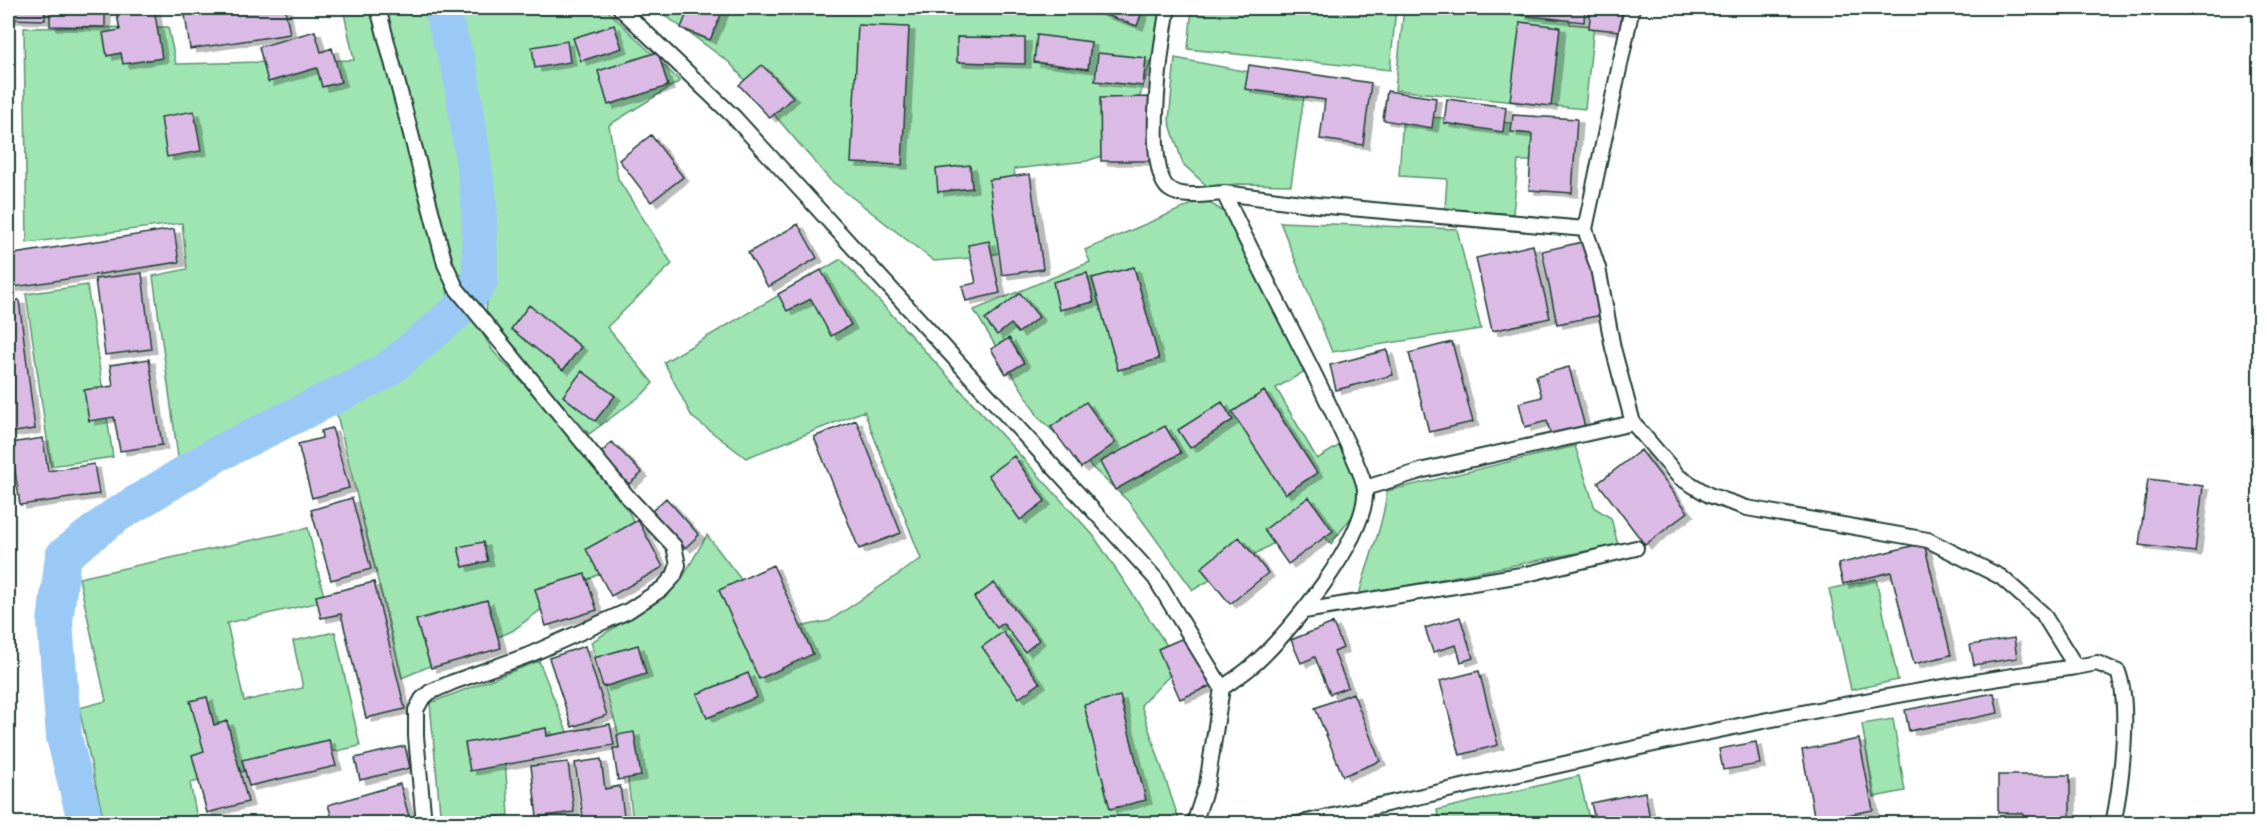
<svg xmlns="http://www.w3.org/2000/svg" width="2267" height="831" font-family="'Shantell Sans',sans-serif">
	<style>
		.green { fill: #9ee5b2; stroke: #5e9173; stroke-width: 1.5 }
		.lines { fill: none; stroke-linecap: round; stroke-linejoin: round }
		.canal { stroke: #9bc9f6; stroke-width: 36 }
		.building { fill: #dcbae6; stroke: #1f3d34; stroke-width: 1.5; filter: url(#shadow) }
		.lane-casing { stroke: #1f3d34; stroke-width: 18 }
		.lane { stroke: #fff; stroke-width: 14 }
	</style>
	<defs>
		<filter id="shadow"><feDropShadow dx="6" dy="4" stdDeviation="0" flood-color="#0004"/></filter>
	</defs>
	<rect width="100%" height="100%" fill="#fff"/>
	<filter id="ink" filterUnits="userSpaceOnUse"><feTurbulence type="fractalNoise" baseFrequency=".0167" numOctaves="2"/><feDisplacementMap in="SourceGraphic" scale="12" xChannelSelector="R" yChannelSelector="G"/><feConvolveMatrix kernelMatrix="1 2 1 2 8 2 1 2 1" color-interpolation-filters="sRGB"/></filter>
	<g filter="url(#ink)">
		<path class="green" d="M343 8H372L421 203 445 277 451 310 379 367 179 464 153 276 187 269 182 223 27 243 24 28 168 27 176 64 354 60Z
			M385 8H435L456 77 469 170 475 276 466 280 456 270 434 197Z
			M453 8H605L680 81 609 125 618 179 672 264 607 327 653 383 643 394 589 434 525 363 486 312 488 289 482 160 470 70Z
			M655 8H1160L1154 52 1123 149 1087 161 1014 169 1023 247 983 257 934 261 830 180 730 63Z
			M1192 8H1396L1390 70 1188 49Z
			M1404 8H1572L1570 24 1594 26 1585 109 1395 90Z
			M1175 58 1306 83 1291 185 1237 184 1208 187 1183 164 1169 121Z
			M1403 115 1536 125 1533 161H1518L1513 214 1445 209 1447 179 1399 176Z
			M1204 199 1227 214 1309 369 1276 388 1317 459 1340 445C1353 463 1358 484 1360 506L1331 544 1312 521 1193 590 1128 501 1039 418 974 310 1090 262 1085 250Z
			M1280 222 1457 229 1481 329 1332 352Z
			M841 259 1093 535 1180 665 1141 705 1180 823H633L625 755 591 642 669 594 684 575 707 535 759 603 783 630 829 621 921 559 864 411 746 458 692 417 664 362Z
			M87 285 113 457 51 466 26 294Z
			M471 314 493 351 566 429 628 511 647 547 561 595 512 631 402 678 334 403 389 377Z
			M1575 446 1595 508 1611 518 1618 545 1359 595C1368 559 1383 528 1387 491Z
			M308 528 325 601 227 623 244 701 303 688 293 641 335 632 360 746 190 783 198 823H104L79 708 106 701 79 578Z
			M1876 579 1898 680 1851 690 1829 589Z
			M539 661 570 739 504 745 509 815 441 823 430 703Z
			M1893 719 1905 791 1874 797 1862 724Z
			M1579 776 1590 823H1440L1437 810Z
			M1978 815 2017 818V823H1978Z"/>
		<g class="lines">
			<path class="canal" d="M86 824 64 737 55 622 63 556 115 516 217 454 386 371 460 309 480 281 479 201 461 75 441 8"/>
		</g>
		<path class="building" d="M8 8H45V20L8 19Z
			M50 8H105V27L50 26Z
			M129 8H154L162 58 123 64 121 53 107 56 103 33 120 30 116 10Z
			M184 8H285L290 34 190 49Z
			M689 8H724L710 40 681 28Z
			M900 8H948V12Z
			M1086 8H1140L1143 9 1137 26Z
			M1522 8H1585L1584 22 1521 15Z
			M1591 8H1622L1620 31 1589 28Z
			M1520 22 1560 27 1551 106 1510 101Z
			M614 25 622 48 581 61 573 38Z
			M858 25 909 27 902 165 851 163Z
			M315 31 321 52 332 48 341 82 322 87 317 68 268 82 259 47Z
			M1037 35 1091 42 1088 69 1034 62Z
			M957 37 1025 38V64L957 62Z
			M567 41 570 62 535 68 532 47Z
			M658 52 668 86 608 105 598 71Z
			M1098 53 1146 58 1143 86 1095 81Z
			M762 65 793 97 770 118 739 85Z
			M1249 65 1371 83 1363 145 1320 139 1325 100 1245 89Z
			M1387 91 1436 98 1432 128 1383 120Z
			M1151 97 1152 161H1101L1100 98Z
			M1447 99 1506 107 1503 132 1444 123Z
			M194 111 201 151 167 157 161 117Z
			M1513 115 1577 119 1572 193 1529 190 1532 134 1511 132Z
			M651 135 683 177 651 202 619 160Z
			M970 165 972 188 938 192 936 169Z
			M1030 174 1043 269 1002 275 989 180Z
			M798 224 817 258 768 287 748 253Z
			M174 229 179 262 8 288V255Z
			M989 241 1000 293 966 301 962 286 976 283 968 245Z
			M1587 241 1602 315 1557 324 1542 251Z
			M1533 245 1550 318 1492 331 1476 258Z
			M1134 267 1159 359 1118 370 1092 278Z
			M821 270 851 325 831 336 811 299 787 311 778 294Z
			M142 273 151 349 105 355 95 279Z
			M1087 273 1094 302 1059 310 1053 282Z
			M1020 293 1039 317 1018 333 1011 324 997 335 985 320Z
			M19 300 35 429 8 433V302Z
			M529 305 581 347 563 370 511 329Z
			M1009 338 1024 363 1006 374 991 349Z
			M1452 342 1473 422 1429 432 1409 353Z
			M1387 350 1393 375 1336 390 1330 365Z
			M149 359 162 445 120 451 114 417 89 421 84 390 113 386 110 365Z
			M1569 367 1585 427 1551 436 1547 421 1525 427 1519 403 1542 397 1536 376Z
			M582 371 615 396 595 421 563 396Z
			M1264 391 1317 473 1285 494 1232 412Z
			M1086 402 1115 443 1081 468 1051 427Z
			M1222 402 1233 420 1190 448 1178 430Z
			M856 420 901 533 859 549 814 437Z
			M1165 426 1181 453 1115 490 1100 462Z
			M332 428 349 488 312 498 298 444 322 438 321 431Z
			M43 438 48 471 94 464 99 494 20 505 11 443Z
			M612 442 642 473 629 484 600 454Z
			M1641 450 1688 512 1645 545 1598 483Z
			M1014 456 1045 501 1020 520 988 475Z
			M2148 479 2203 486 2195 552 2139 545Z
			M1309 497 1333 531 1288 564 1264 530Z
			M352 498 371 569 331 580 311 510Z
			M666 498 699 535 685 548 652 511Z
			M638 520 663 567 611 596 586 549Z
			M1239 537 1268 573 1230 604 1201 568Z
			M483 542 488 561 463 567 458 547Z
			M1924 543 1951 655 1914 664 1891 572 1843 584 1838 564Z
			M773 565 813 654 759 679 719 590Z
			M585 574 597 610 546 626 535 589Z
			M374 582 405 709 366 718 341 614 321 618 316 596Z
			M994 583 1039 640 1025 652 1003 623 997 628 974 598Z
			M487 600 501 648 431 668 416 620Z
			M1460 617 1473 658 1461 662 1456 645 1433 652 1425 628Z
			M1333 623 1343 648 1334 652 1348 687 1330 694 1315 657 1301 663 1291 640Z
			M1003 632 1040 683 1019 698 982 647Z
			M1188 636 1210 686 1180 699 1158 649Z
			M2014 638 2017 658 1974 665 1970 645Z
			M638 645 646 674 603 687 594 658Z
			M585 646 607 715 572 727 549 658Z
			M1479 671 1498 745 1460 755 1440 681Z
			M748 673 757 697 707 718 697 694Z
			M1353 693 1380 761 1343 776 1315 708Z
			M1994 693 1998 713 1909 731 1905 710Z
			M1120 696 1146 800 1110 809 1084 705Z
			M207 697 214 725 227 721 248 802 207 813 192 755 204 751 190 701Z
			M610 724 614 745 470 771 465 743 546 728 547 736Z
			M634 732 641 776 618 780 613 748H619L617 735Z
			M1859 739 1873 810 1815 821 1802 750Z
			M329 740 336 766 249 786 242 760Z
			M1756 742 1760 764 1723 770 1719 749Z
			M405 746 410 768 360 780 355 758Z
			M601 759 605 789 620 786 625 824H584L575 763Z
			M568 762 574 812 537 817 531 766Z
			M1998 775H2070V824H2023V813H1998Z
			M400 784 411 824H334L328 805Z
			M1645 792 1651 824H1596L1591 803Z
			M1358 818 1360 824H1337Z"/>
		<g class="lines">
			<defs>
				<path id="lane" d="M378 8 445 264 456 288 627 496 674 546 678 565 674 576 663 588 628 611 529 655 453 682 430 692 422 699 416 710V736L424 824
					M620 8 734 117 1155 578 1222 688 1207 784 1194 824
					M1168 8C1162 38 1143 170 1169 189 1183 199 1208 194 1224 193 1260 272 1303 347 1339 426 1346 442 1363 473 1365 489 1369 537 1287 636 1252 666 1243 674 1232 681 1222 688
					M1632 8 1585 229 1598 268 1613 348 1633 423 1679 477 1709 495 1747 508 1928 540 2001 577 2043 614 2076 667 2097 663 2118 672C2131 706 2121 787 2113 824
					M1224 193 1317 205 1585 229
					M1365 488 1424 470 1633 423
					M1304 611 1527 574 1636 548
					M1297 824C1556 767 1813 702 2076 667"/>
			</defs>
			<use href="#lane" class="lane-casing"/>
			<use href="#lane" class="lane"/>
		</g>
	</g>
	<rect width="2267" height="831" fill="none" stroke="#fff" stroke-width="30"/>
	<rect x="15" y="15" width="2237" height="801" fill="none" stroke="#1f3d34" stroke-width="2" filter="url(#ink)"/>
</svg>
